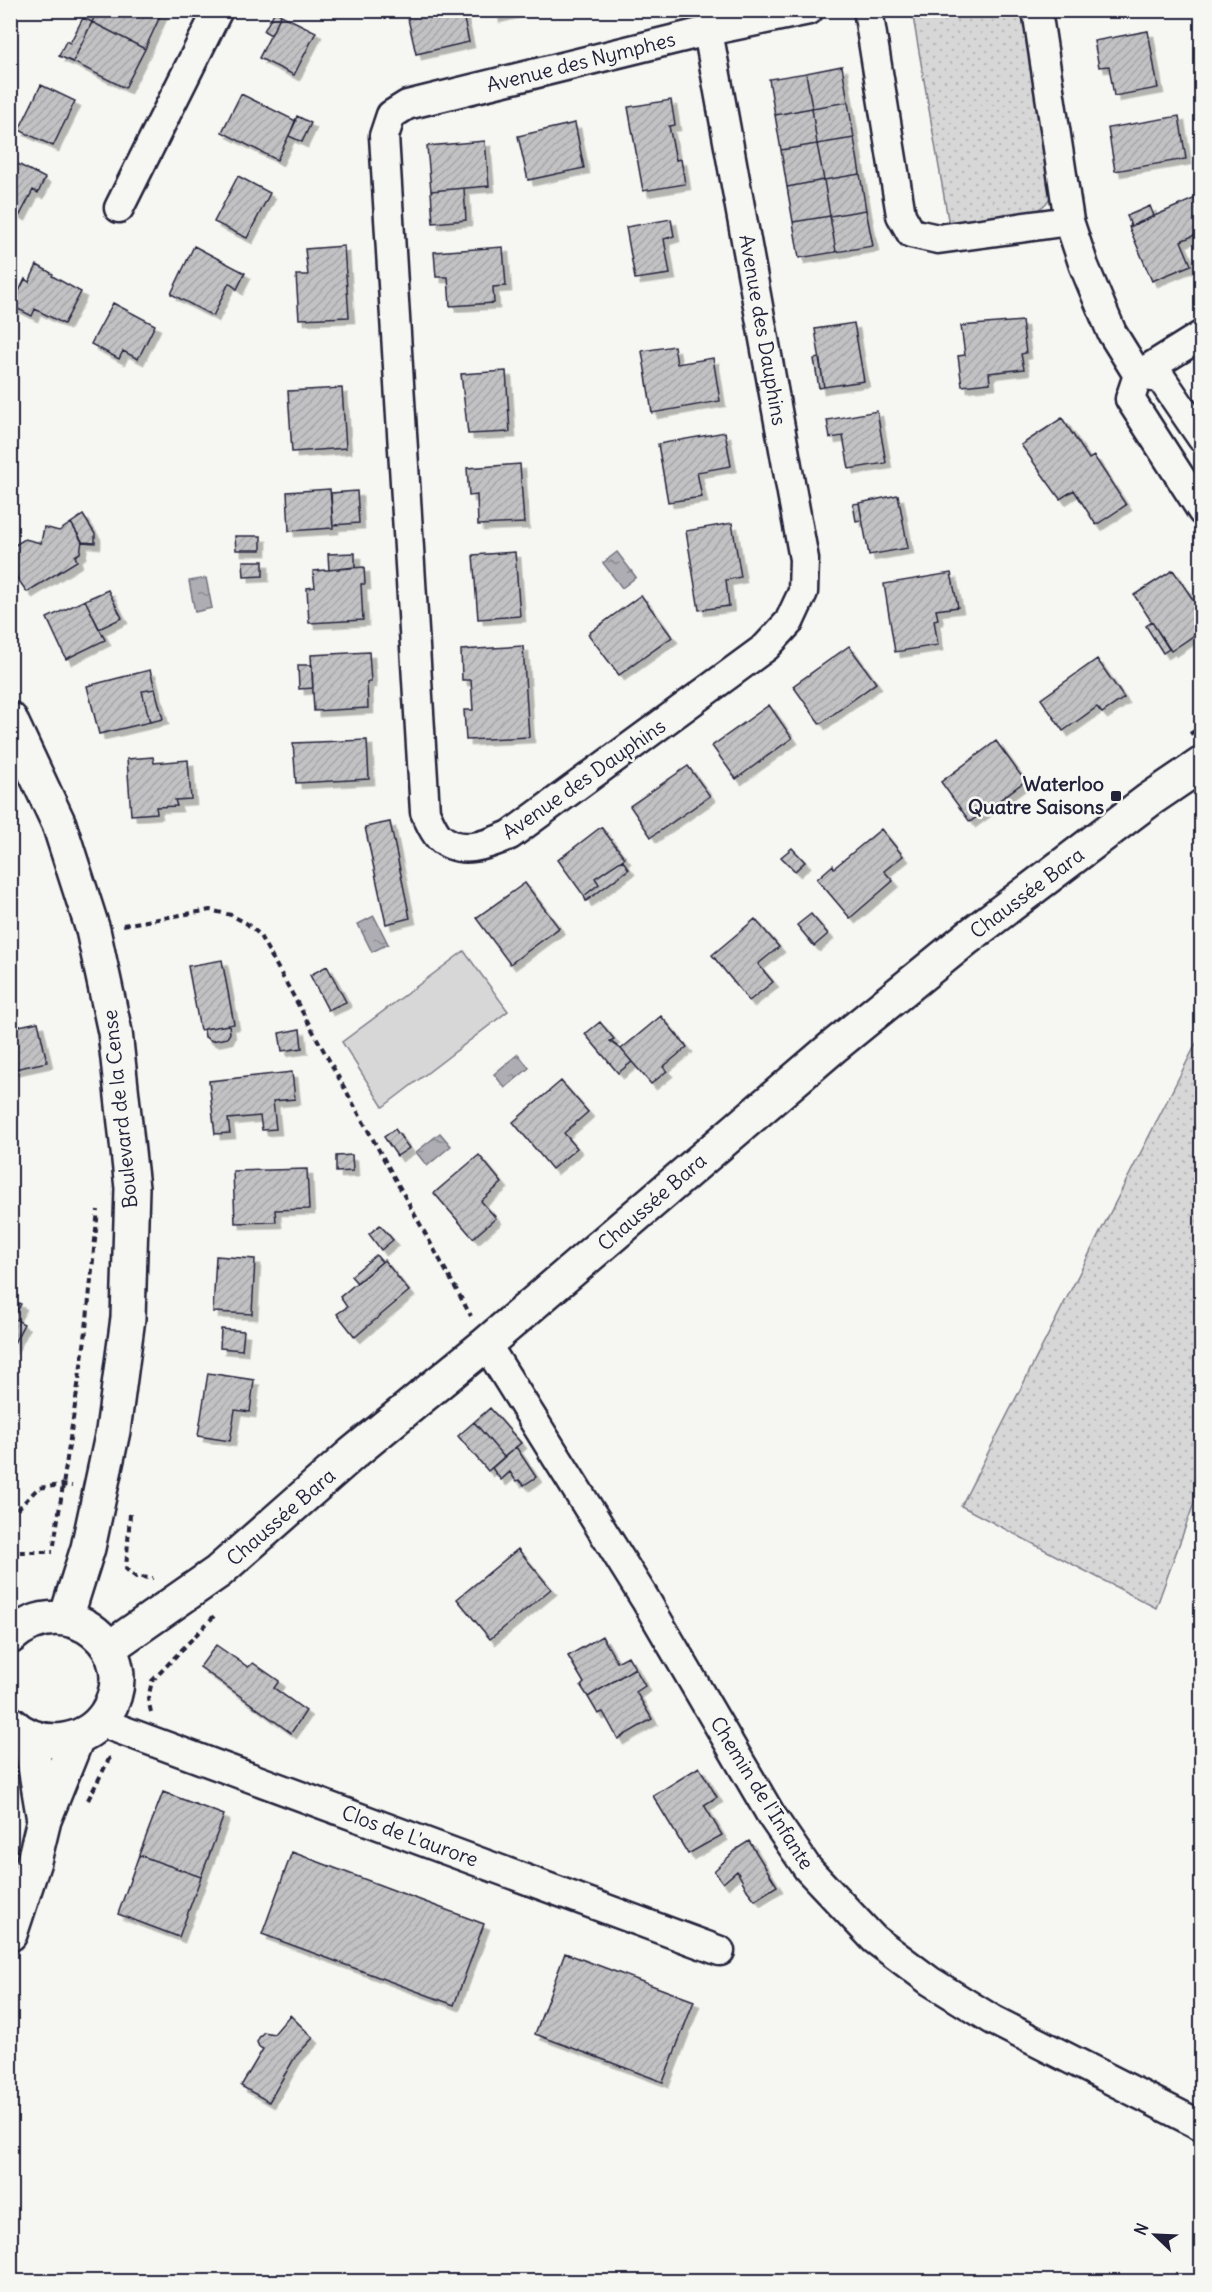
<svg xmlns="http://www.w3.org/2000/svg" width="1212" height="2292" font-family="Delius,sans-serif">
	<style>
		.grass { fill: url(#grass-dots); stroke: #7c7c89; stroke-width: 1.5 }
		.garden { fill: #d7d7d7; stroke: #7c7c89; stroke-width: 1.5 }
		.water { fill: url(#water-ripples); stroke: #757583; stroke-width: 1.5 }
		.building { fill: url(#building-hatch); stroke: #22223b; stroke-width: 1.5; filter: url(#shadow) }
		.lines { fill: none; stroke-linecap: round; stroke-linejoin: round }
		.minor-casing { stroke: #22223b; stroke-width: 33 }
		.secondary-casing { stroke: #22223b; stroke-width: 38 }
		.path { stroke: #22223b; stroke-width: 4; stroke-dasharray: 6 4.5; stroke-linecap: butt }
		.minor { stroke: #f6f6f2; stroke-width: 28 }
		.secondary { stroke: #f6f6f2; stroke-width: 33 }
		.poi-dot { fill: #22223b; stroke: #f6f6f2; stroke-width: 2 }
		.labels { text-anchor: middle; stroke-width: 5; stroke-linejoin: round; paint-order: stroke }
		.street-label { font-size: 20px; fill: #22223b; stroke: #f6f6f2 }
		.poi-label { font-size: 20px; font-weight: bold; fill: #22223b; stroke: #f6f6f2; text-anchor: end }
	</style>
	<defs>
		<pattern id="grass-dots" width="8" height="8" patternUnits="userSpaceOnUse" patternTransform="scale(1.5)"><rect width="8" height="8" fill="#d7d7d7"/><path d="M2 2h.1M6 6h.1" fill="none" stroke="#b8b8b9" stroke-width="1.8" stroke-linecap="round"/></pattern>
		<pattern id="water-ripples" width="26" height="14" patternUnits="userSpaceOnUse" patternTransform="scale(1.5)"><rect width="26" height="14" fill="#adadb3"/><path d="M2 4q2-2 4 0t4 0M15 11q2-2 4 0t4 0" fill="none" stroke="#8c8c93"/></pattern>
		<pattern id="building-hatch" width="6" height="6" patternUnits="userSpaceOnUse" patternTransform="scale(1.5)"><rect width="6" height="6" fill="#c2c2c4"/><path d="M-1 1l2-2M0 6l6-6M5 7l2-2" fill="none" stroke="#a6a6a9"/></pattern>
		<filter id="shadow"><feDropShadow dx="5.5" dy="5.5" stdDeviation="0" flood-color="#0004"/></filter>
	</defs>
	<rect width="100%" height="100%" fill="#f6f6f2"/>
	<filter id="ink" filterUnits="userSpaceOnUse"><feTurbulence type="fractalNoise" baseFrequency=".0167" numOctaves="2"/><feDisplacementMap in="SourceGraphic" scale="12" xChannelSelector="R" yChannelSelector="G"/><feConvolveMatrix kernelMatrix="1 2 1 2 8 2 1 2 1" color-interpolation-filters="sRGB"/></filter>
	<g filter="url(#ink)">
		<path class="grass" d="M912 11H1019L1026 19 1053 174C1052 181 1053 191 1050 197 1041 221 973 227 950 231Z
			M1201 1034V1484L1156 1608 961 1506Z"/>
		<path class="garden" d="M464 951 508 1011 383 1107 342 1042Z"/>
		<path class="water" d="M617 552 636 577 622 588 603 563Z
			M206 578 212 608 195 612 189 581Z
			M374 916 388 944 372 952 358 924Z
			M518 1054 529 1068 505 1088 494 1074Z
			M440 1133 451 1146 427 1166 416 1152Z"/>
		<path class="building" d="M87 10H98L92 22 83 18Z
			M98 10H163L145 49 92 22Z
			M406 10H462L469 42 416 54Z
			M493 10H523L494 17Z
			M275 11 281 15 271 35 264 31Z
			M281 15 316 32 294 75 259 58Z
			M83 18 92 22 73 62 59 56 66 41 70 43Z
			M92 22 145 49 125 88 73 62Z
			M1148 31 1158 88 1114 96 1109 66 1099 67 1094 41Z
			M842 66 848 102 812 108 806 73Z
			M806 73 812 108 775 115 769 79Z
			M41 85 75 101 53 146 19 130Z
			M241 94 296 121 277 160 222 132Z
			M671 100 675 125 669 126 676 160 681 159 685 184 643 191 628 107Z
			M848 102 854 138 817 144 812 108Z
			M812 108 817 144 781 150 775 115Z
			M297 116 311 123 302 142 289 136Z
			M1179 116 1186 159 1115 171 1108 128Z
			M575 123 584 168 528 180 518 136Z
			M854 138 860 174 824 180 817 144Z
			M485 141 489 186 431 191 427 146Z
			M817 144 824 180 787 187 781 150Z
			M10 160 45 178 38 193 33 190 20 215 10 210Z
			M860 174 866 210 830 216 824 180Z
			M238 176 270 193 247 238 214 222Z
			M824 180 830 216 793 222 787 187Z
			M464 188 466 220 433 223 431 191Z
			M1198 197 1202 206V232L1181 241 1191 265 1152 281 1129 227Z
			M1150 206 1154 216 1131 226 1127 216Z
			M866 210 873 246 836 252 830 216Z
			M830 216 836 252 799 258 793 222Z
			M671 219 674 236 664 239 670 274 635 279 626 227Z
			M194 246 245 273 237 289 229 283 213 316 171 294Z
			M344 246 349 317 299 319 296 275H308L305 249Z
			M503 247 506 286 493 287 494 303 450 306 448 277H436L434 252Z
			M37 265 53 274 52 276 81 292 64 324 35 309 32 316 12 306 25 279 29 282Z
			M113 303 155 325 138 359 123 351 119 359 91 344Z
			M1022 321 1026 353 1021 354 1024 369 989 373 990 383 962 386 958 356 965 355 961 326Z
			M854 323 864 381 824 387 815 329Z
			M674 346 677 364 713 358 720 401 652 413 642 351Z
			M819 358 824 387 819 388 814 359Z
			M506 371 510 432 468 434 461 374Z
			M342 388 346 448 292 452 288 391Z
			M877 411 886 463 849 469 843 436 830 438 827 420Z
			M1062 418 1089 459 1094 456 1126 505 1096 525 1074 490 1060 499 1021 445Z
			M725 432 731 466 697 472 702 497 668 502 658 444Z
			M520 464 524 523 478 525 477 495 469 496 467 468Z
			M330 489 333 528 289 531 287 492Z
			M357 491 359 523 333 525 331 493Z
			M898 495 908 548 869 555 859 503Z
			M859 503 862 520 856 521 853 504Z
			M83 515 95 534V543L82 542 71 523Z
			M71 523 82 541 80 553 75 556 77 561 27 592 10 568V548L25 539 41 543 44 527 59 531Z
			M732 523 741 577 726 580 729 606 699 610 686 531Z
			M235 536H261V550H236Z
			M515 552 520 616 478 619 473 555Z
			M355 553V567L329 570 328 554Z
			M243 561H263V576L244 577Z
			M364 567 365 584H361L363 620 309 623 307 588 315 587 313 571Z
			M1173 570 1202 613V630L1171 651 1134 595Z
			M951 573 958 607 936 610 938 619 934 620 938 645 895 652 884 584Z
			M108 590 122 618 99 629 85 600Z
			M641 595 672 637 619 675 588 634Z
			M85 600 105 640 66 659 47 618Z
			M1152 622 1169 649 1163 653 1146 626Z
			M523 646 529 737 466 740 464 710H473L471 680H462L461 650Z
			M849 646 876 683 820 724 793 686Z
			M369 652 371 682H367L368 708 314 711 311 655Z
			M1097 659 1124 698 1102 713 1097 707 1063 731 1041 699Z
			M298 665H312L313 688 299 689Z
			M150 670 155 689 142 691 150 722 99 734 87 686Z
			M155 689 163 719 150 722 142 691Z
			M769 705 792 738 736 779 712 746Z
			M367 740 369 779 296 783 293 743Z
			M996 741 1025 781 970 822 941 782Z
			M153 757 154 763 188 760 191 799 175 800 177 806 156 807 157 813 131 815 127 759Z
			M688 766 710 796 651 837 630 806Z
			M390 822 410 918 386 924 365 827Z
			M601 827 625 858 595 878 599 884 584 896 558 860Z
			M881 829 903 856 884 871 893 881 850 918 817 879 833 865 834 868Z
			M792 848 805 862 795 871 781 857Z
			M622 860 629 869 586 901 584 896 599 884 595 878Z
			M525 883 559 928 510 964 476 918Z
			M811 914 828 934 814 946 797 925Z
			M755 919 779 947 758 964 773 982 749 1001 712 955Z
			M222 960 234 1024 200 1030 188 966Z
			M327 966 346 1002 328 1010 310 975Z
			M661 1016 687 1047 663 1067 667 1071 651 1084 621 1049Z
			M38 1022 47 1062 10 1070V1028Z
			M600 1022 614 1039 610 1041 621 1049 632 1062 618 1073 585 1034Z
			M229 1025 230 1033 227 1038 212 1041 205 1037 204 1029Z
			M300 1029 302 1048 282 1051 279 1033Z
			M292 1072 295 1099 273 1101 276 1129 262 1130 260 1116 228 1119 230 1133 215 1134 209 1081Z
			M561 1081 588 1112 564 1133 577 1148 552 1169 513 1122Z
			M395 1129 409 1148 397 1156 384 1137Z
			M352 1155 353 1171 336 1172V1156Z
			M479 1155 502 1183 481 1201 496 1218 473 1238 434 1193Z
			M307 1169 309 1209 275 1210 276 1222 235 1223 233 1171Z
			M380 1225 393 1240 381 1250 369 1234Z
			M376 1255 382 1262 357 1283 351 1276Z
			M216 1256 255 1259 252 1314 213 1312Z
			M384 1260 409 1291 355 1337 337 1314 347 1307 340 1297Z
			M10 1299 21 1304 13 1318 24 1324 12 1347Z
			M221 1329 244 1331 242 1350 220 1348Z
			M208 1373 254 1380 250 1412 235 1410 230 1441 198 1436Z
			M490 1408 521 1443 504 1457 474 1422Z
			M474 1422 504 1457 488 1471 458 1436Z
			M516 1447 536 1477 524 1485 519 1480 516 1481 510 1472 501 1480 492 1468Z
			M518 1549 551 1589 490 1639 457 1599Z
			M602 1636 617 1662 628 1656 635 1668 588 1697 581 1686 584 1683 568 1656Z
			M216 1645 248 1667 253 1663 279 1681 274 1688 306 1711 291 1733 200 1667Z
			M635 1668 645 1686 636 1692 652 1719 618 1739 603 1712 598 1714 588 1697Z
			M699 1767 717 1797 704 1805 722 1835 688 1854 653 1796Z
			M163 1792 224 1815 201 1877 139 1855Z
			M749 1841 777 1886 755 1900 747 1890 737 1871 723 1883 714 1871 738 1848Z
			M292 1852 484 1924 454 2005 262 1934Z
			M139 1855 201 1877 179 1937 118 1914Z
			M565 1953 694 2001 663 2082 535 2034Z
			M290 2015 313 2038 295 2057 269 2102 241 2086 263 2049 259 2047 257 2042 260 2036 264 2032 274 2034Z"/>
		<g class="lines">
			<defs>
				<path id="minor" d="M868 10 901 215 911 233 938 239 1069 221
					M1037 10 1069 221 1084 266 1112 333 1138 375 1130 399 1202 511
					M708 31 804 559 803 592 789 622 766 647 510 835C487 845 460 856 439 837 433 831 429 820 425 812L384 136 391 115 407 105 708 31 809 10
					M119 208 218 10
					M1138 375 1161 378 1202 438
					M1138 375 1202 335
					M486 1344 645 1599 771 1815 808 1869 874 1939 930 1981 993 2020 1202 2126
					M100 1722 720 1951"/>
				<path id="secondary" d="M10 719 59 824 93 930 115 1032 132 1188 128 1318 113 1431 88 1548 66 1618
					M10 1637C68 1585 146 1651 106 1714 96 1729 82 1737 65 1740 45 1743 25 1737 10 1723
					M109 1648 218 1572 352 1454 486 1344 833 1047 967 938 1149 800 1202 764
					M30 1737 44 1820
					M10 1934 34 1861 44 1820 77 1738"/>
			</defs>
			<use href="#minor" class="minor-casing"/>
			<use href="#secondary" class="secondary-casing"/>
			<path class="path" d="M1190 734 1202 726
				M123 925 210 910 231 915 246 923 259 934 471 1316
				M130 1514 126 1569 136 1577 153 1578
				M10 1517 38 1488 62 1485 72 1486
				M54 1545 85 1339 98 1210
				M10 1555 16 1552H53
				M151 1712 148 1699 152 1681 216 1614
				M88 1800 109 1759 112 1757"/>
			<use href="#minor" class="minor"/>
			<use href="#secondary" class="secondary"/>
		</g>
	</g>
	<rect class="poi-dot" x="1110" y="790" width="12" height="12" rx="3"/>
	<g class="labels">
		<g class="street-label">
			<text transform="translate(581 62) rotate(-14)" y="7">Avenue des Nymphes</text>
			<text transform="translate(763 330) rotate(80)" y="7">Avenue des Dauphins</text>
			<text transform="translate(584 779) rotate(-35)" y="7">Avenue des Dauphins</text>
			<text transform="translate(1027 893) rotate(-37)" y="7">Chaussée Bara</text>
			<text transform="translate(120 1109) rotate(-96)" y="7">Boulevard de la Cense</text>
			<text transform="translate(652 1202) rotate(-41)" y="7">Chaussée Bara</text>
			<text transform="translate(281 1517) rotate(-41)" y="7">Chaussée Bara</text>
			<text transform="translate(762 1793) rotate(58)" y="7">Chemin de l'Infante</text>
			<text transform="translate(410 1836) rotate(20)" y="7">Clos de L'aurore</text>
		</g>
		<g class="poi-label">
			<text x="1104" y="791">Waterloo<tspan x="1104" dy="23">Quatre Saisons</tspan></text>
		</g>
	</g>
	<rect width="1212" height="2292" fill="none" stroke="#f6f6f2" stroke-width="36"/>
	<rect x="18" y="18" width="1176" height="2256" fill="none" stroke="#22223b" stroke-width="2" filter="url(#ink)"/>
	<g transform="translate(1155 2235) rotate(293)" stroke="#f6f6f2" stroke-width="4.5" paint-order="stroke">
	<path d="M0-4.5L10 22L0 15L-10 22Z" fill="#22223b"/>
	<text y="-9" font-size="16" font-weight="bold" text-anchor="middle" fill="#22223b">N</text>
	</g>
</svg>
